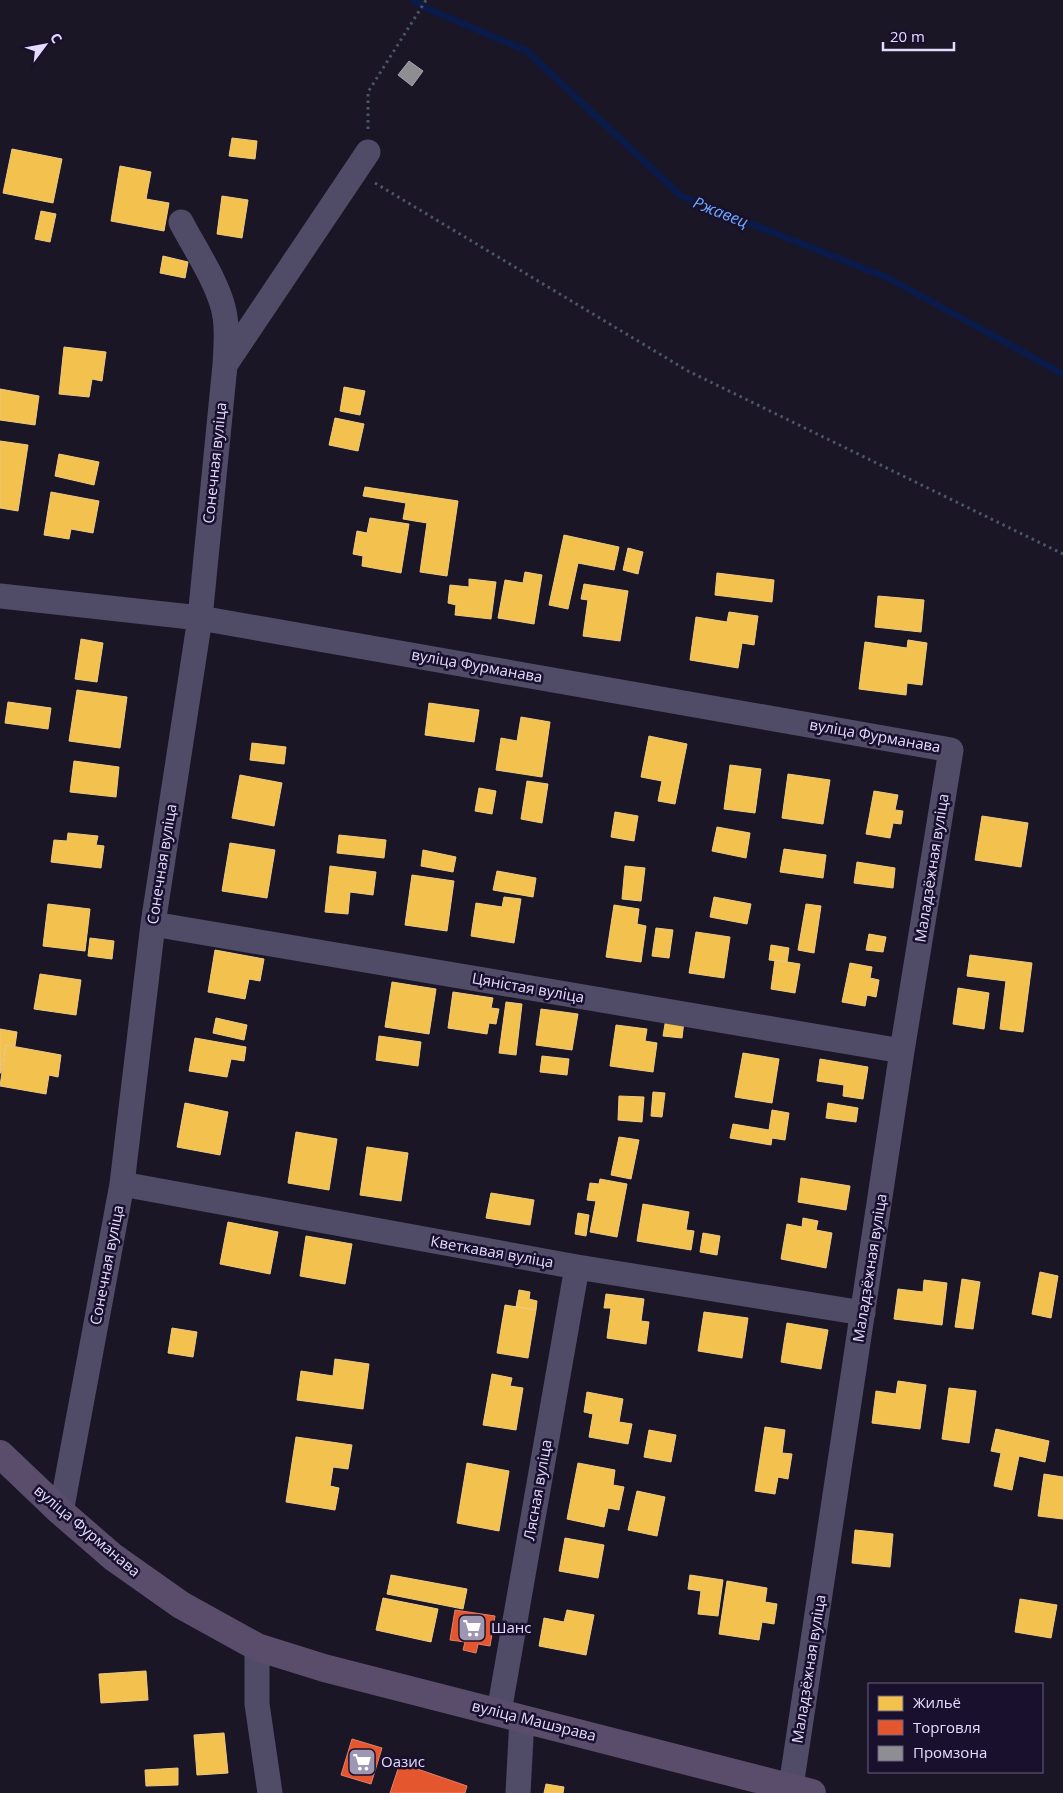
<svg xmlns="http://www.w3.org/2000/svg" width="1063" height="1793" font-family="'Open Sans',sans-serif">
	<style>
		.homes { fill: #f2c14e; stroke: #eec983 }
		.shops { fill: #e4572e; stroke: #e47f6d }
		.industry { fill: #8d8d92; stroke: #a7a5b3 }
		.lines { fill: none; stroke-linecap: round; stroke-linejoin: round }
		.stream { stroke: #0b1b49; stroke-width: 7 }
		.path { stroke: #4b5767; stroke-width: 3; stroke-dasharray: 2.5 4; stroke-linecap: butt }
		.minor { stroke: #504c67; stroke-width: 25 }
		.major { stroke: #5a4d6b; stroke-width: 28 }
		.labels { text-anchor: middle; stroke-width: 5; stroke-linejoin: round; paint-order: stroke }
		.street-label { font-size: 15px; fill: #e3dcff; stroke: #18102c }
		.poi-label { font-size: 15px; fill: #e3dcff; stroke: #18102c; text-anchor: start }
		.water-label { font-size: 16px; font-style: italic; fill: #6aacff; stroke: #18102c }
	</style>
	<rect width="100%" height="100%" fill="#1b1626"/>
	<path class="homes" d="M232 138 257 141 255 159 229 156Z
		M12 149 62 159 53 203 3 193Z
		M120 166 151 172 146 199 169 203 164 231 111 221Z
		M222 196 248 200 242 238 217 234Z
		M41 211 56 214 50 242 35 239Z
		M163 256 188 262 185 278 160 273Z
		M64 347 106 352 102 381 92 379 89 397 59 394Z
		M344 387 365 391 360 415 340 411Z
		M0 389 39 396 35 425 0 420Z
		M335 418 364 424 358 451 329 445Z
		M0 441 28 445 18 511 0 508Z
		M59 454 99 462 94 485 55 476Z
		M365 487 458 501 447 576 420 572 427 523 403 519 406 503 363 496Z
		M51 492 99 501 93 533 71 529 69 539 44 535Z
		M370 518 409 524 401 573 362 566 363 556 353 554 357 531 367 533Z
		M564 535 619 547 614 570 578 563 568 609 549 605Z
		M628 548 643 552 638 574 623 570Z
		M525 572 542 575 534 624 498 618 505 580 523 583Z
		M717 573 774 580 772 602 715 595Z
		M469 579 496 582 491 619 455 615 456 605 448 603 450 585 469 587Z
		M584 584 628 591 620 641 583 636 588 600 581 599Z
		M878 596 924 600 921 632 875 627Z
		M729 612 758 616 754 645 742 643 738 668 690 660 696 617 727 622Z
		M81 639 103 643 97 682 75 679Z
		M908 640 927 643 922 685 907 683 906 695 859 689 865 642 907 648Z
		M77 690 127 697 120 748 69 741Z
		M8 702 51 708 48 729 5 723Z
		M429 703 479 710 474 742 425 735Z
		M521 717 550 722 542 777 496 770 501 738 517 741Z
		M649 736 687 744 675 804 658 801 662 781 641 777Z
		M252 743 286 747 284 764 250 760Z
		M74 761 119 767 116 797 70 792Z
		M730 765 761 769 755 813 724 809Z
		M788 774 830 780 823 824 782 818Z
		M240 775 282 783 274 826 232 818Z
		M527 781 548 784 542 823 521 819Z
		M479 788 496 791 492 814 475 811Z
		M874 791 898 795 895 810 903 811 901 824 893 823 890 838 866 834Z
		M615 812 638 816 634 841 611 837Z
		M982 816 1028 823 1021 867 975 860Z
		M717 827 750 833 746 858 712 851Z
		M68 833 98 836 96 845 104 846 101 868 51 862 54 840 67 841Z
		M339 835 386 840 384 858 337 853Z
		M230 843 275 850 267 898 222 891Z
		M784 849 826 855 823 878 780 872Z
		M423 850 456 857 453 872 421 866Z
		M857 862 895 868 893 888 854 883Z
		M330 866 376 872 373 895 350 892 348 914 325 912Z
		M625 866 645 868 641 901 622 899Z
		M497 871 536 878 533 897 493 890Z
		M412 875 454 881 447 931 405 925Z
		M504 897 521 899 514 943 471 936 476 903 502 907Z
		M714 897 751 904 747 924 710 917Z
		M48 904 90 909 85 951 43 946Z
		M806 904 821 906 814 953 798 950Z
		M614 905 639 909 637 924 646 926 641 962 606 957Z
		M656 928 673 930 669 958 652 956Z
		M696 932 730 937 724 978 689 973Z
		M869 934 886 937 883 952 866 950Z
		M90 938 114 941 112 959 88 956Z
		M771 945 789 948 787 962 769 960Z
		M215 950 264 959 260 981 249 979 245 999 208 992Z
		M970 955 1032 963 1023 1032 1000 1029 1006 981 967 976Z
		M775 960 800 964 795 993 771 989Z
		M850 963 872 967 870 978 879 980 876 997 867 995 865 1006 842 1002Z
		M40 974 81 980 76 1015 34 1009Z
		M392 982 436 989 429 1034 385 1027Z
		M958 988 989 993 984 1029 953 1024Z
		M453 992 493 998 491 1008 499 1009 496 1024 489 1023 487 1034 448 1028Z
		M506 1002 522 1004 516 1055 499 1053Z
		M541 1009 578 1014 572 1050 536 1045Z
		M216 1018 247 1025 244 1040 213 1033Z
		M666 1018 684 1021 682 1038 663 1036Z
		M616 1025 647 1029 645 1041 657 1043 653 1072 610 1066Z
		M0 1029 17 1032 15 1046 6 1045 1 1073H0Z
		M379 1036 421 1042 418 1066 376 1060Z
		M195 1038 246 1047 244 1061 231 1059 227 1077 189 1071Z
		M6 1045 61 1055 58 1077 49 1075 46 1094 0 1086Z
		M743 1053 779 1059 772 1103 735 1097Z
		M542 1056 569 1059 567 1075 540 1072Z
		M820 1059 868 1067 863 1099 843 1096 844 1085 817 1081Z
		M653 1092 665 1093 662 1117 651 1116Z
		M619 1096 644 1097 642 1122 618 1120Z
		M185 1103 228 1112 220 1155 177 1147Z
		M828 1103 858 1108 856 1122 826 1118Z
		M772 1110 789 1113 785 1140 772 1138 771 1145 730 1138 733 1124 769 1130Z
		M296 1132 337 1139 329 1190 288 1183Z
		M619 1137 639 1140 631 1179 611 1175Z
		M367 1147 408 1153 401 1201 360 1195Z
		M801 1178 850 1186 846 1210 798 1202Z
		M600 1179 627 1184 617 1237 590 1232 596 1201 587 1200 590 1183 599 1184Z
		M491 1193 534 1200 530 1225 486 1218Z
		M643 1204 689 1212 686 1230 694 1231 691 1250 637 1241Z
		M578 1213 589 1215 586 1236 575 1234Z
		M803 1218 818 1221 816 1230 832 1233 826 1268 781 1259 787 1224 802 1227Z
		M228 1222 278 1232 270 1274 220 1264Z
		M703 1233 720 1236 717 1255 700 1252Z
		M306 1236 352 1244 345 1284 300 1276Z
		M1040 1272 1058 1276 1051 1318 1032 1314Z
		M962 1279 980 1282 973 1329 955 1327Z
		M924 1280 947 1283 942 1325 894 1319 898 1289 923 1292Z
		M519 1290 530 1292 529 1299 537 1301 536 1310 516 1307Z
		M606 1294 644 1299 641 1321 649 1322 646 1344 607 1338 611 1308H604Z
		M505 1305 536 1310 528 1358 497 1353Z
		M704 1312 748 1318 742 1358 698 1351Z
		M787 1323 828 1330 821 1369 781 1362Z
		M172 1328 197 1332 193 1357 168 1353Z
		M335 1359 369 1364 363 1409 297 1400 301 1371 333 1376Z
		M492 1374 512 1378 510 1386 523 1388 516 1430 483 1425Z
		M898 1381 926 1385 920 1429 872 1423 876 1391 896 1394Z
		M949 1388 976 1391 969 1443 942 1439Z
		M587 1392 623 1399 619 1422 632 1424 628 1444 589 1437 593 1414 584 1412Z
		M765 1427 785 1430 782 1453 792 1454 788 1479 778 1477 775 1494 755 1491Z
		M996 1429 1049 1441 1045 1462 1019 1456 1012 1490 994 1486 1001 1453 991 1451Z
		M649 1430 676 1435 671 1462 644 1457Z
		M296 1437 352 1445 348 1469 333 1467 330 1486 339 1488 335 1510 286 1502Z
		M467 1463 509 1471 499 1531 457 1523Z
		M578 1463 615 1470 613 1485 624 1487 619 1510 608 1508 604 1527 567 1519Z
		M1044 1474 1063 1477V1519L1038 1516Z
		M637 1491 665 1497 657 1536 628 1530Z
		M855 1530 893 1534 890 1567 852 1563Z
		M565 1538 604 1545 598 1578 559 1571Z
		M391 1575 467 1589 463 1609 387 1594Z
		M690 1575 723 1580 718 1616 698 1614 701 1591 688 1589Z
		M727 1581 767 1588 765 1602 777 1604 774 1624 762 1622 759 1640 719 1634Z
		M383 1598 438 1609 431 1642 376 1630Z
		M1020 1599 1057 1605 1051 1638 1015 1632Z
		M567 1610 594 1615 586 1655 539 1646 544 1618 564 1622Z
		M146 1671 148 1700 101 1703 99 1674Z
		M224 1733 228 1773 197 1775 194 1735Z
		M178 1768V1785L146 1786 145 1770Z
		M546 1784 564 1787 563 1793H544Z"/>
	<path class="shops" d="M455 1610 495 1616 490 1646 478 1644 476 1653 463 1650 465 1642 450 1640Z
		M352 1739 382 1748 371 1784 341 1775Z
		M400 1763 467 1786 465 1793H390Z"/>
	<path class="industry" d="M409 61 423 71 412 86 398 75Z"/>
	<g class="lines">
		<path class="stream" d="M413 0 424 7 527 51 681 196 888 278 1063 374"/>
		<path class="path" d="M368 129V92L426 0
			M375 183 688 371 1063 554"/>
		<path class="minor" d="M225 365 368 152
			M0 596 200 618 951 750 902 1051 790 1793
			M153 924 902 1051
			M122 1184 577 1267 863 1313
			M61 1512 122 1184 153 924 200 618 225 365C226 346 228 325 223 307 215 278 195 249 181 222
			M257 1647V1704L270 1793
			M499 1712 577 1267
			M518 1793 522 1718"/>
		<path class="major" d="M0 1454 61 1512 113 1557 181 1605 257 1647 324 1668 812 1793"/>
	</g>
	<defs>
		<symbol id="supermarket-square" viewBox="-11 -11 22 22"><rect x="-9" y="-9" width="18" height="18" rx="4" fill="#9d97b3" stroke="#18102c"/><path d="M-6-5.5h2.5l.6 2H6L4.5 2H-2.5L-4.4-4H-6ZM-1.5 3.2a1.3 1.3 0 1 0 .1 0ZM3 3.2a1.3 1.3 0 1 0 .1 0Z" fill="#fff"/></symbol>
	</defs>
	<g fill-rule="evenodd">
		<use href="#supermarket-square" x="456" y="1612" width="32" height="32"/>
		<use href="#supermarket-square" x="346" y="1746" width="32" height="32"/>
	</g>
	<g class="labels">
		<g class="street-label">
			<text transform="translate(215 463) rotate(-84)" y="5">Сонечная вуліца</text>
			<text transform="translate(477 666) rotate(10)" y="5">вуліца Фурманава</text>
			<text transform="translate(875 736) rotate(10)" y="5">вуліца Фурманава</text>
			<text transform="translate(162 864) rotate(-81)" y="5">Сонечная вуліца</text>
			<text transform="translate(932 868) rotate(-81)" y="5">Маладзёжная вуліца</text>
			<text transform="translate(528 988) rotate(10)" y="5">Цяністая вуліца</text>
			<text transform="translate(492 1252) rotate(10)" y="5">Кветкавая вуліца</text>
			<text transform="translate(107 1265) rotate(-79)" y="5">Сонечная вуліца</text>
			<text transform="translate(870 1268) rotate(-81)" y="5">Маладзёжная вуліца</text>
			<text transform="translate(538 1490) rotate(-80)" y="5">Лясная вуліца</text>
			<text transform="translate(87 1531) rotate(40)" y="5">вуліца Фурманава</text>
			<text transform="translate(809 1669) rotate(-81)" y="5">Маладзёжная вуліца</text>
			<text transform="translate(534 1721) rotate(14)" y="5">вуліца Машэрава</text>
		</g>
		<g class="poi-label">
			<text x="491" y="1633">Шанс</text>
			<text x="381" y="1767">Оазис</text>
		</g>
		<g class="water-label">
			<text transform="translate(721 212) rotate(22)" y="6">Ржавец</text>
		</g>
	</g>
	<rect x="868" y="1683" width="175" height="90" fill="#18102c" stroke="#696280"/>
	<rect x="878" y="1696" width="25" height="15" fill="#f2c14e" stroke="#696280"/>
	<text x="913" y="1708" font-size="15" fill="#e3dcff">Жильё</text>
	<rect x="878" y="1720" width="25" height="15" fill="#e4572e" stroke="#696280"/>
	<text x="913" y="1733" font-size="15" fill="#e3dcff">Торговля</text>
	<rect x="878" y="1746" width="25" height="15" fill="#8d8d92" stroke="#696280"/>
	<text x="913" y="1758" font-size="15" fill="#e3dcff">Промзона</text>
	<g transform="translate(45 45) rotate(58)" stroke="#18102c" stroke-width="4" paint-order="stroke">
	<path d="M0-4L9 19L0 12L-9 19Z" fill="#e3dcff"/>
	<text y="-8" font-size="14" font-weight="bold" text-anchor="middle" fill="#e3dcff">С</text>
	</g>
	<path d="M883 42v8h71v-8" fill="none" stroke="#e3dcff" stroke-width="2.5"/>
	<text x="890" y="42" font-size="15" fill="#e3dcff" stroke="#18102c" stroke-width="4" paint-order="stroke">20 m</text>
</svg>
